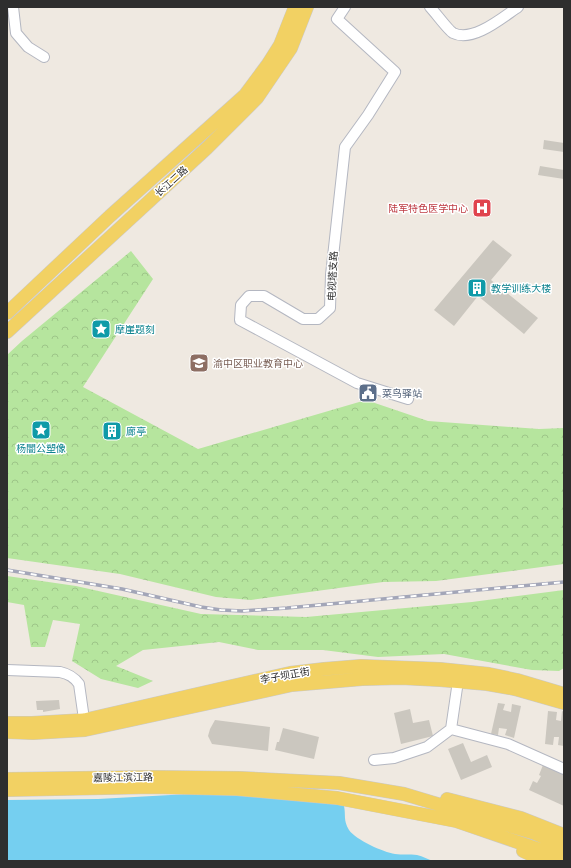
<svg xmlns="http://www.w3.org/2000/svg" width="571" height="868" font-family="'Archivo Narrow','Noto Sans SC',sans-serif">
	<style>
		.forest { fill: url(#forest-crowns) }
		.water { fill: #75cff0 }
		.building { fill: #cbc7bf }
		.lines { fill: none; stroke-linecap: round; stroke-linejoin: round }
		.minor-casing { stroke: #b4b7c1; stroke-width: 12 }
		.major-casing { stroke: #c9c9c9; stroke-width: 14 }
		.minor { stroke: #fff; stroke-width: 10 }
		.major { stroke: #f2d163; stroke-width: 13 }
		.rail-casing { stroke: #a3a6b8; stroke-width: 3.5 }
		.rail { stroke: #fff; stroke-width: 2; stroke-dasharray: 6; stroke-linecap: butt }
		.labels { text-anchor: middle; stroke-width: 3; stroke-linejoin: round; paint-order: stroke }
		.street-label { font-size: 10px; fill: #2e2e2e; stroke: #fff }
		.health-label { font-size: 10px; fill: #be3a42; stroke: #fff; text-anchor: end }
		.culture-label { font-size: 10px; fill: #0d838f; stroke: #fff; text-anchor: start }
		.education-label { font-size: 10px; fill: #785e54; stroke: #fff; text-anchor: start }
		.service-label { font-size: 10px; fill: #4e5e75; stroke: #fff; text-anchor: start }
	</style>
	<defs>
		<pattern id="forest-crowns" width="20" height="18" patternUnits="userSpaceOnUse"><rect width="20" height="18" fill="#b6e59e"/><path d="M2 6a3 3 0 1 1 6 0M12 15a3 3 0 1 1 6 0" fill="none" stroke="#9dc588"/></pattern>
	</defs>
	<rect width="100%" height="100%" fill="#efe9e1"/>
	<path class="forest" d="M131 251 153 279 83 387 198 449 366 400 428 421 539 429 564 428V564L436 581 383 582 251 600 216 597 120 574 7 558V355L22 341Z
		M7 576 76 586 201 614 306 617 472 602 564 590V668L559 671 532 670 444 654 378 657 323 650H258L219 642 143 650 116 666 153 681 138 688 101 679 72 661 80 624 53 620 45 647H31L24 605 7 602Z"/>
	<path class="water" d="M189 794 339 795C341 798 343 802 344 806 346 815 343 820 349 830 356 840 383 852 395 854 402 855 410 854 417 855 423 856 428 860 434 861H7V800L98 799Z"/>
	<path class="building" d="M544 140 564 143V152L543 149Z
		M540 166 564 170V179L538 175Z
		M493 240 512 255 491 280 538 318 524 334 478 296 454 326 434 310Z
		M59 700 60 709 43 712V710H37L36 701Z
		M498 703 505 704 503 710 511 712 512 704 521 706 514 738 505 735 507 729 499 728 498 735 491 734Z
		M410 709 413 723 429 720 433 736 401 744 394 713Z
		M548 711 557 712 556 720 561 721 562 711 564 712V746L558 745 559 737H554L553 745 545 744Z
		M215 720 270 727 268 751 212 744 208 736 210 729Z
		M283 728 319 737 314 759 275 750 277 742H279Z
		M463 743 471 762 487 755 492 767 461 780 448 749Z
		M543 765 564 775V806L529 790 533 781 537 783 541 776 539 775Z"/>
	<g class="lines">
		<defs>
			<path id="minor" d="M13 7 16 33 28 47 44 57
				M345 7 337 19 395 72 368 115 345 147 331 275 330 308 318 319H303L264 296H249L241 305 240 320 357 383 408 399
				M430 7C435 12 448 30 453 33 473 43 503 17 518 7
				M7 670 60 672C69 674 74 677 79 684L85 726
				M451 729 508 744 564 769
				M374 760 394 758 427 747 451 729 458 681"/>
			<path id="major" d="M7 313 110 216 245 95 268 64 280 45 295 7
				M7 332 207 148 257 98 291 48 307 7
				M7 723H32L84 720 290 673 324 669 361 666 440 669 489 674 517 680 564 694
				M7 732 33 733 85 730 292 685 362 679 401 678 440 680 487 684 515 689 564 703
				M7 779 152 777 239 778 339 783 404 794 534 833 564 846
				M7 790 153 787 237 789 337 798 456 821 564 858
				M447 799 521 818 564 835
				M523 851 545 861"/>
		</defs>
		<use href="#minor" class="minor-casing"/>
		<use href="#major" class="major-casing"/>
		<use href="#minor" class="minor"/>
		<use href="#major" class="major"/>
		<defs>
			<path id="rail" d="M7 570 122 589 201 607 221 610 242 611 287 608 564 582"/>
		</defs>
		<use href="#rail" class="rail-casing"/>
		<use href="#rail" class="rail"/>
	</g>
	<defs>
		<symbol id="hospital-square" viewBox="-11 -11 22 22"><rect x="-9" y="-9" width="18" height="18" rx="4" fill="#e0444e" stroke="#fff"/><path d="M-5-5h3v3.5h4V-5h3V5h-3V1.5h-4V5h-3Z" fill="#fff"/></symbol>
		<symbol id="building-square" viewBox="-11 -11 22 22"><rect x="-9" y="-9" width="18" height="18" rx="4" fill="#0f9aa8" stroke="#fff"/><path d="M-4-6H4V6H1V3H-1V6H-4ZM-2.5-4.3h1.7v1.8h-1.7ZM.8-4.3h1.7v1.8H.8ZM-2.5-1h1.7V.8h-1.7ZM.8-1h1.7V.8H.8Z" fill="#fff"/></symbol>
		<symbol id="sight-square" viewBox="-11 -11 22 22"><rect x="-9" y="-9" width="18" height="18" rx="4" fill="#0f9aa8" stroke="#fff"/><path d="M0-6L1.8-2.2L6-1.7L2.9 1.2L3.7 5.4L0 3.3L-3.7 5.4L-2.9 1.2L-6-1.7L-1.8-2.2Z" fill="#fff"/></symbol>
		<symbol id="school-square" viewBox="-11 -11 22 22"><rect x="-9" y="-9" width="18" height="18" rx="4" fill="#8d6e63" stroke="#fff"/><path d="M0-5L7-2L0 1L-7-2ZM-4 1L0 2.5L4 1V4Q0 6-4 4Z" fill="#fff"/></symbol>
		<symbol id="civic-square" viewBox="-11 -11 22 22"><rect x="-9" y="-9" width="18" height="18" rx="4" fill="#5c6f8a" stroke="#fff"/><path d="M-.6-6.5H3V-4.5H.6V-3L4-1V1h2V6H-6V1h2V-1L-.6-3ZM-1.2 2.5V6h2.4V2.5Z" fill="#fff"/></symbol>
	</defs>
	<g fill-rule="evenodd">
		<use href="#hospital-square" x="471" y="197" width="22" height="22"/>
		<use href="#building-square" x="466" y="277" width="22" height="22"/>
		<use href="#sight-square" x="90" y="318" width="22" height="22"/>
		<use href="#school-square" x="188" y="352" width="22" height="22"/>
		<use href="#civic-square" x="357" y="382" width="22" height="22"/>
		<use href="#sight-square" x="30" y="419" width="22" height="22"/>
		<use href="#building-square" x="101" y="420" width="22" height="22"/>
	</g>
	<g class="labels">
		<g class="street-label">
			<text transform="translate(171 181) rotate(-42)" y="4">长江二路</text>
			<text transform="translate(332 276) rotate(-87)" y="4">电视塔支路</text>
			<text transform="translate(285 675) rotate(-10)" y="4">李子坝正街</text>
			<text transform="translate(123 777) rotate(-1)" y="4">嘉陵江滨江路</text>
		</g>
		<g class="health-label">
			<text x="468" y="212">陆军特色医学中心</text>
		</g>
		<g class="culture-label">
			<text x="491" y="292">教学训练大楼</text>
			<text x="115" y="333">摩崖题刻</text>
			<text x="126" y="435">廊亭</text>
			<text x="41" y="452" text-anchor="middle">杨闇公塑像</text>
		</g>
		<g class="education-label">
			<text x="213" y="367">渝中区职业教育中心</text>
		</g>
		<g class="service-label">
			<text x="382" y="397">菜鸟驿站</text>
		</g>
	</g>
	<rect width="571" height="868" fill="none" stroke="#2e2e2e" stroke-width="16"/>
</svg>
